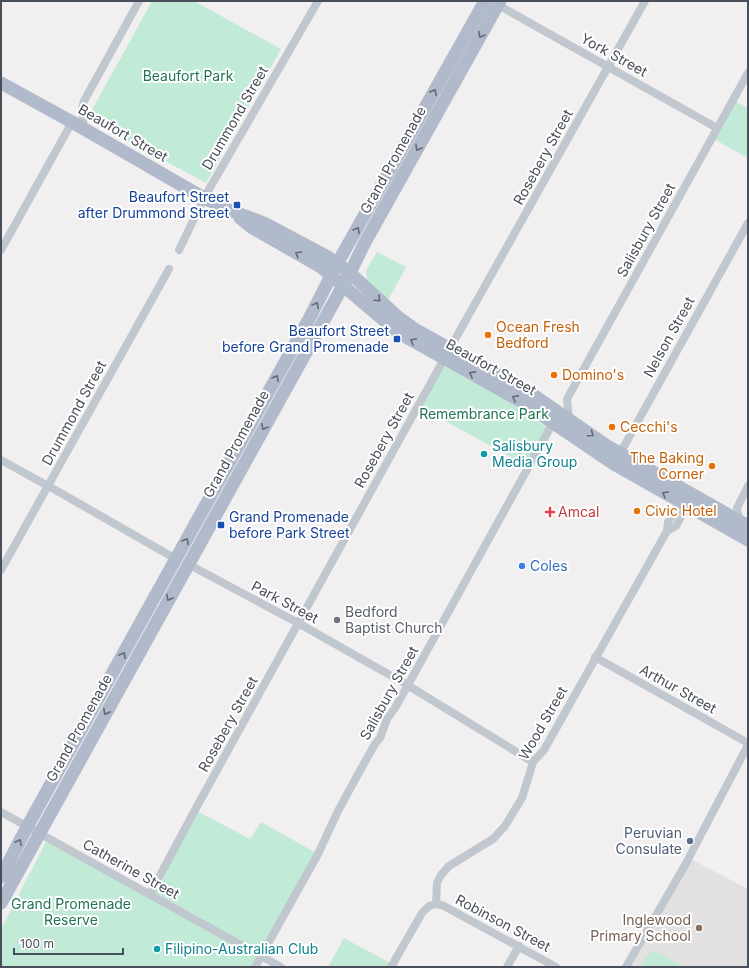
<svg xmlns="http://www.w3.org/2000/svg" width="749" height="968" font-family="Inter,sans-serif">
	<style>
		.education { fill: #e2e0e0 }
		.green { fill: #c1ead7 }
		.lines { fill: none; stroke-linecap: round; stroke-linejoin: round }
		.street { stroke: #c1c7cf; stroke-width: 8 }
		.primary { stroke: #b1baca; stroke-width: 13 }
		.oneway { stroke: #636a76 }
		.transit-dot { fill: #1a4fb4; stroke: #fff; stroke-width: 1.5 }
		.food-dot { fill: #e8710a; stroke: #fff; stroke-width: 1.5 }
		.culture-dot { fill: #0f9aa8; stroke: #fff; stroke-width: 1.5 }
		.health-dot { fill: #e0444e; stroke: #fff; stroke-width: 1.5 }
		.shop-dot { fill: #3f7fe0; stroke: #fff; stroke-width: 1.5 }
		.worship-dot { fill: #6b7280; stroke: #fff; stroke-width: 1.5 }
		.service-dot { fill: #5c6f8a; stroke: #fff; stroke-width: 1.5 }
		.education-dot { fill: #8d6e63; stroke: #fff; stroke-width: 1.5 }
		.labels { text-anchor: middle; stroke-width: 4; stroke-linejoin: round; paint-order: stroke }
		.street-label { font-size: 14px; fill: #494f5a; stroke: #fff }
		.park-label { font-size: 14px; fill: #217356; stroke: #fff }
		.transit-label { font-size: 14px; fill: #164399; stroke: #fff; text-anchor: end }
		.food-label { font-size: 14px; fill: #c56008; stroke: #fff; text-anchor: start }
		.culture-label { font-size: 14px; fill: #0d838f; stroke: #fff; text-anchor: start }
		.health-label { font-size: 14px; fill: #be3a42; stroke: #fff; text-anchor: start }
		.shop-label { font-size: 14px; fill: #366cbe; stroke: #fff; text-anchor: start }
		.worship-label { font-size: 14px; fill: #5b616d; stroke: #fff; text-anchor: start }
		.service-label { font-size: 14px; fill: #4e5e75; stroke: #fff; text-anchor: end }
		.education-label { font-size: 14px; fill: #785e54; stroke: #fff; text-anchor: end }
	</style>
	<rect width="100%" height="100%" fill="#f1efef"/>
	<path class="education" d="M689 858 748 889V967H626Z"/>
	<path class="green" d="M152 1H194L281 49 206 183 87 119Z
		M733 100 748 108V158L712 138Z
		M377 252 406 267 388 300 367 280 366 271Z
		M441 365 500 395 549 429 529 467 418 406Z
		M195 810 250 839 261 822 318 854 255 967H1V929L48 838 150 894Z
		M344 938 390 963 388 967H328Z
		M650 952H657L685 967H641L645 958Z"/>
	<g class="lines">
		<path class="street" d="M498 5 717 128
			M84 128 82 108 84 101 139 1
			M1 250 72 122
			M179 250 204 198 318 1
			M569 419 567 399 748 73
			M618 457 748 223
			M1 460 59 492 176 559
			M740 522 737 508 748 486
			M667 531 676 526 689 502
			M188 564 298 623 404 683 533 762
			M1 570 169 269
			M595 657 748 743
			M1 812 248 949
			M150 894 195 810 444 359 645 1
			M436 904 437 883 441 875 449 866 493 839 505 826 522 798 533 762 544 750 667 531 668 522 682 499
			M436 904 442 905 556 967
			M261 956 281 967
			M255 967 318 854 338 811 357 776 375 744 380 738 387 719 395 708 408 685 555 419
			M391 967 422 913 429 906 436 904
			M507 967 519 946
			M626 967 684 867 748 745"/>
		<path class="primary" d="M1 83 72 122 204 198 229 210 264 223 328 257 350 273 398 317 416 330 529 392 609 447 748 526
			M240 218 251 227 321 267 399 333 524 403 614 464 748 540
			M1 877 27 827 309 319 337 264 485 1
			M1 903 350 273 364 244 500 1"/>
	</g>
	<defs><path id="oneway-chevron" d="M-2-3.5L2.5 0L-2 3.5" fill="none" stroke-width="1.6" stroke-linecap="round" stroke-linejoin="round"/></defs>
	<g class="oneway">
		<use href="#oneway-chevron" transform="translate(481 35) rotate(119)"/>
		<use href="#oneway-chevron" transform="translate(434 92) rotate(-61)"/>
		<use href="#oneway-chevron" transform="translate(418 148) rotate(119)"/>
		<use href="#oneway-chevron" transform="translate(357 230) rotate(-61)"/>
		<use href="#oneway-chevron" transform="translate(298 254) rotate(-150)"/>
		<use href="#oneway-chevron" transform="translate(378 299) rotate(42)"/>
		<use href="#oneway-chevron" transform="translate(316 305) rotate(-62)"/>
		<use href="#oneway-chevron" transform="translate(413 341) rotate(-150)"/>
		<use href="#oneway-chevron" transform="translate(472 374) rotate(-152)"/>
		<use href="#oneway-chevron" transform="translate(276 378) rotate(-61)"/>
		<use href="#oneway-chevron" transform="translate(515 398) rotate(-151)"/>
		<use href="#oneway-chevron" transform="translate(264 427) rotate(119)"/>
		<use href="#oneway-chevron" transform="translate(591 434) rotate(35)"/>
		<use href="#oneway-chevron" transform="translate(665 494) rotate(-150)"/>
		<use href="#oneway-chevron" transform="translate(186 541) rotate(-61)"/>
		<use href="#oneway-chevron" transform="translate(169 598) rotate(119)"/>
		<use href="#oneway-chevron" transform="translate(123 655) rotate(-61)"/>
		<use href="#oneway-chevron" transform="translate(106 712) rotate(119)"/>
		<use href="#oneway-chevron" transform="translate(19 842) rotate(-62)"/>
	</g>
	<g class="transit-dot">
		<rect x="233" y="201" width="8" height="8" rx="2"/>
		<rect x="393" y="335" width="8" height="8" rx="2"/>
		<rect x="217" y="521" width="8" height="8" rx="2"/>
	</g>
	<g class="food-dot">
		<circle cx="488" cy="335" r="4"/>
		<circle cx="554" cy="375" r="4"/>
		<circle cx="612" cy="427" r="4"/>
		<circle cx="712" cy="466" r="4"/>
		<circle cx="637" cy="511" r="4"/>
	</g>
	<g class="culture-dot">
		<circle cx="484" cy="454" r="4"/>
		<circle cx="157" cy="949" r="4"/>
	</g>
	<path class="health-dot" d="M548 506h4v4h4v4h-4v4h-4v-4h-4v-4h4z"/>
	<circle class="shop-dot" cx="522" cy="566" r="4"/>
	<circle class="worship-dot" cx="337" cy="620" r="4"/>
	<circle class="service-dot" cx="690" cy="841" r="4"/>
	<circle class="education-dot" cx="699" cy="928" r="4"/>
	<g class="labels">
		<g class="street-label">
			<text transform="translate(614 55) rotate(29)" y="5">York Street</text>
			<text transform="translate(235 118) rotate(-60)" y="5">Drummond Street</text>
			<text transform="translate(123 133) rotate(30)" y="5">Beaufort Street</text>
			<text transform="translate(543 157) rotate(-61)" y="5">Rosebery Street</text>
			<text transform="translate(393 160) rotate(-61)" y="5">Grand Promenade</text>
			<text transform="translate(646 230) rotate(-61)" y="5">Salisbury Street</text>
			<text transform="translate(669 337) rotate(-61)" y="5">Nelson Street</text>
			<text transform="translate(491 367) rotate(29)" y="5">Beaufort Street</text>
			<text transform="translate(74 413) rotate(-61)" y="5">Drummond Street</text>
			<text transform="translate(384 440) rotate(-61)" y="5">Rosebery Street</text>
			<text transform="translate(236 444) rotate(-61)" y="5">Grand Promenade</text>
			<text transform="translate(285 602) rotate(28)" y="5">Park Street</text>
			<text transform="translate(678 689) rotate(29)" y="5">Arthur Street</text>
			<text transform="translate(389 693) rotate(-61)" y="5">Salisbury Street</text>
			<text transform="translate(543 723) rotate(-60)" y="5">Wood Street</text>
			<text transform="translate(228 724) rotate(-61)" y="5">Rosebery Street</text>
			<text transform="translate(79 728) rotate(-61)" y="5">Grand Promenade</text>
			<text transform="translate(131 869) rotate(29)" y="5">Catherine Street</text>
			<text transform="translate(503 923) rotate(28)" y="5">Robinson Street</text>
		</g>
		<g class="park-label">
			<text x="188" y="81">Beaufort Park</text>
			<text x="484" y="419">Remembrance Park</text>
			<text x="71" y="909">Grand Promenade<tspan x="71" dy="16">Reserve</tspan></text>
		</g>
		<g class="transit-label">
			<text x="229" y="202">Beaufort Street<tspan x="229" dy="16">after Drummond Street</tspan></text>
			<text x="389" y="336">Beaufort Street<tspan x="389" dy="16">before Grand Promenade</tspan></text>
			<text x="229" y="522" text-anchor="start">Grand Promenade<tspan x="229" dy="16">before Park Street</tspan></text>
		</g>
		<g class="food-label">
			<text x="496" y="332">Ocean Fresh<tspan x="496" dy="16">Bedford</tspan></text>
			<text x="562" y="380">Domino's</text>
			<text x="620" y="432">Cecchi's</text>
			<text x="704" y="463" text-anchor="end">The Baking<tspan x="704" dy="16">Corner</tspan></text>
			<text x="645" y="516">Civic Hotel</text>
		</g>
		<g class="culture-label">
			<text x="492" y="451">Salisbury<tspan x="492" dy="16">Media Group</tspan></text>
			<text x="165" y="954">Filipino-Australian Club</text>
		</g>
		<g class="health-label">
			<text x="558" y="517">Amcal</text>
		</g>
		<g class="shop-label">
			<text x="530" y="571">Coles</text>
		</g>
		<g class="worship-label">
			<text x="345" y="617">Bedford<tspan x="345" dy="16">Baptist Church</tspan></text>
		</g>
		<g class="service-label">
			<text x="682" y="838">Peruvian<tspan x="682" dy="16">Consulate</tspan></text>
		</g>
		<g class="education-label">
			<text x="691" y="925">Inglewood<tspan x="691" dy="16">Primary School</tspan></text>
		</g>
	</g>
	<rect width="749" height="968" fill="none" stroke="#494f5a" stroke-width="4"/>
	<path d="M14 948v6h109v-6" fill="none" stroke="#494f5a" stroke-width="2"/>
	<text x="20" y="948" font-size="12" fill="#494f5a" stroke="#ffffff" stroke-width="3" paint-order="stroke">100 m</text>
</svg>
